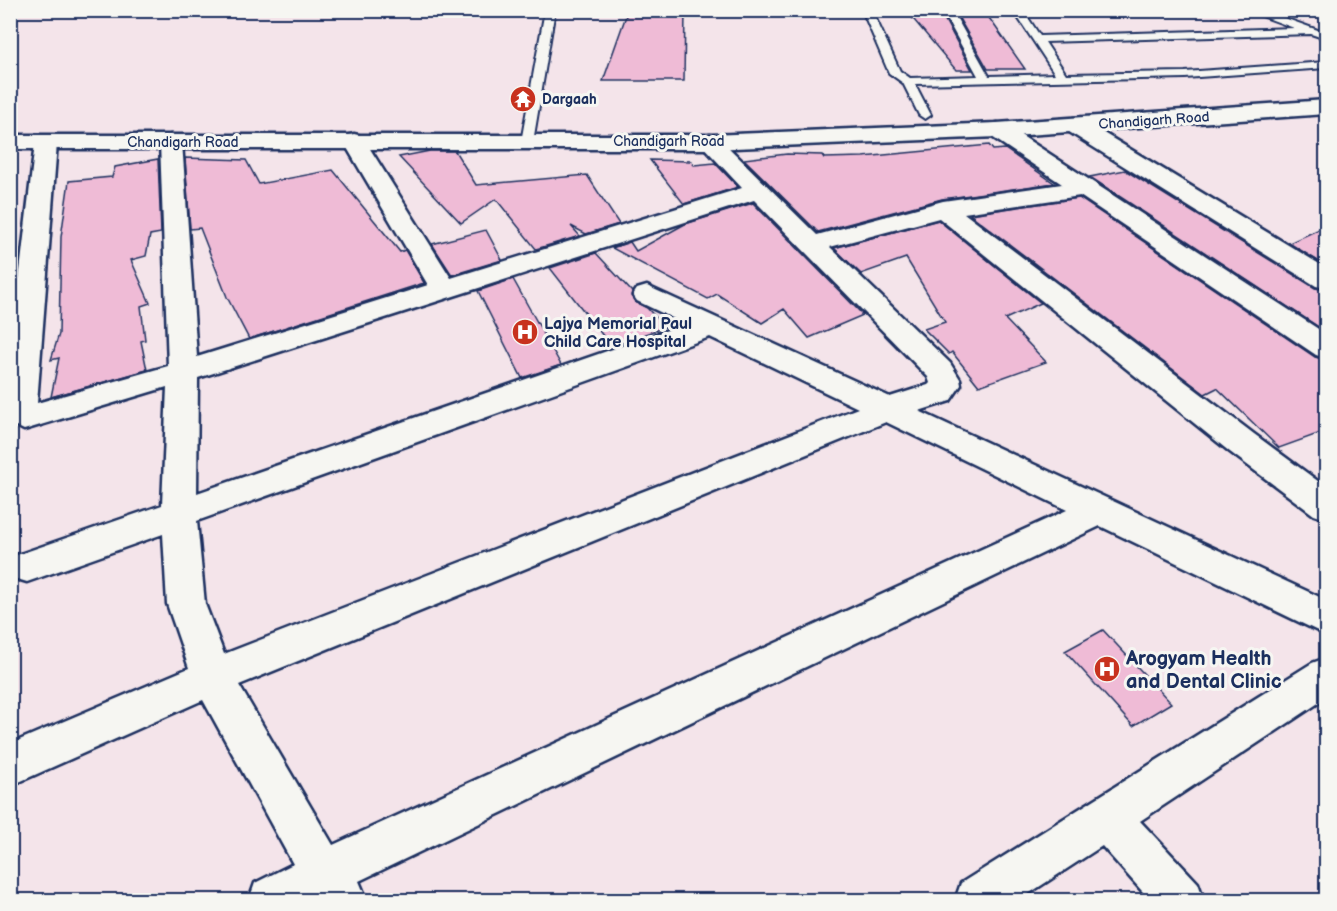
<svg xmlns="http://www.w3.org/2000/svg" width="1337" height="911" font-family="'Balsamiq Sans',sans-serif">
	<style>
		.building { fill: #efbbd6; stroke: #1b2f5e; stroke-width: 1.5 }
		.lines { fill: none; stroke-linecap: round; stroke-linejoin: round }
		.lane-casing { stroke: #1b2f5e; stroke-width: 4 }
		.street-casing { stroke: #1b2f5e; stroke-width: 5 }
		.primary-casing { stroke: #1b2f5e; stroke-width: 5 }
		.lane { fill: #f6f6f2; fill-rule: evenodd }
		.street { fill: #f6f6f2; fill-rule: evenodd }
		.primary { fill: #f6f6f2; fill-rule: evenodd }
		.labels { text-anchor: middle; stroke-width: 6; stroke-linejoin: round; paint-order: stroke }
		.far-poi-label { font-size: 14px; font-weight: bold; fill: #1b2f5e; stroke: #f6f6f2; text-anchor: start }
		.far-street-label { font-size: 14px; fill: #1b2f5e; stroke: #f6f6f2 }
		.poi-label { font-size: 16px; font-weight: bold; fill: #1b2f5e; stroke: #f6f6f2; text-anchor: start }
		.near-poi-label { font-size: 20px; font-weight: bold; fill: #1b2f5e; stroke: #f6f6f2; text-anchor: start }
	</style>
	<rect width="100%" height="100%" fill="#f4e4ea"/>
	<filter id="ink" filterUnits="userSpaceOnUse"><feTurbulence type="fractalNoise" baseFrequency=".0167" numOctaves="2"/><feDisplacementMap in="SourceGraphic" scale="12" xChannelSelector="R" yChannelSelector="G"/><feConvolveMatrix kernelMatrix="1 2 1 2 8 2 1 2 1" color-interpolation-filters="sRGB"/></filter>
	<g filter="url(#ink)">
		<path class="building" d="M628 10H685L684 81H603Z
			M985 12 1025 69H988L956 13Z
			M941 13 972 70H956L909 14Z
			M989 145 993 150 1005 149 1054 183 942 199 818 232 744 159 787 154 822 155 824 158 863 157Z
			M430 151H455L476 185 587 175 619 224 586 234 571 226 580 236 536 249 496 199 461 223 399 157Z
			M185 158 246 160 259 184 333 170 400 252 405 250 424 283 249 339 227 297 200 228 190 229Z
			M158 159 161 233 150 235 146 256 131 260 150 303 141 306 145 340 141 341 147 370 51 397 59 358 51 360 59 334 61 237 69 181 112 177 115 167Z
			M650 160 691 161 694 165 715 163 738 187 684 204Z
			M1125 170 1315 288 1326 290V332L1090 177Z
			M1079 198 1315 357 1326 360V431L1279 448 1217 388 1205 394 970 214Z
			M753 203 862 314 863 315 809 338 784 309 762 323 717 294 708 299 612 248 630 242 636 251 685 224Z
			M938 220 1041 303 1005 319 1046 362 979 386 952 352 949 354 924 329 945 322 906 258 861 274 834 248Z
			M1326 226V266L1289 243Z
			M486 230 502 260 452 275 432 244Z
			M596 253 632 292 631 296 635 302 647 308 665 327 611 346 550 268Z
			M513 279 561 365 522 378 478 291Z
			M1103 630 1171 703 1133 726 1065 651Z"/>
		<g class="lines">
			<defs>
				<path id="lane" d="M545 10H555L533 142 527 146 521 142Z
					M862 10H872L900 71 910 78 978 76 942 10H952L989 76 1055 74 1013 10H1023L1040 36 1294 28 1246 10H1262L1326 33V39L1311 34 1045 42 1066 74 1185 72 1326 62V68L1185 78 915 84 931 115 925 119 919 115 903 83 889 73Z"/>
				<path id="street" d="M1074 118 1082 120 1326 268V288L1316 286 1066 130 1063 125 1066 120Z
					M997 123 1005 125 1326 334V358L1316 355 1080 196 964 213 1254 434 1326 487V519L1314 515 1230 452 939 218 830 247 950 363 960 379 961 385 950 401 919 411 1326 600V635L1100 526 359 881 367 900H249L255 883 293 864 203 700 10 786V744L189 668 167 604 163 534 27 582 14 578 10 571 14 556 162 505 167 387 24 430 10 423V357L35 143 38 138 46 136 54 138 57 143 37 403 168 366 160 142 163 137 171 135 179 137 182 142 197 357 428 285 343 141 346 136 354 134 362 136 451 278 742 188 699 142 702 137 710 135 718 137 817 235 943 201 1062 184 989 135 986 130 989 125ZM754 200 928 377 930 383 928 385 890 397 647 286 637 289 633 295 637 301 685 324 197 493 198 378ZM710 337 858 408 224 654 205 604 197 521ZM886 422 1067 510 333 845 239 685Z
					M1326 658V698L1140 821 1198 883 1204 900H1150L1102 846 1019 900H955L961 883 1312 663Z"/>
				<path id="primary" d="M1326 100V114L997 137 710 149H10V135H710L997 123Z"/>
			</defs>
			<use href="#lane" class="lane-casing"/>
			<use href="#street" class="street-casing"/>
			<use href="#primary" class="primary-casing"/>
			<use href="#lane" class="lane"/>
			<use href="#street" class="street"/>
			<use href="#primary" class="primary"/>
		</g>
	</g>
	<defs>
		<symbol id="temple-disc" viewBox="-11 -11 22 22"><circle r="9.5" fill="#c8321e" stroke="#f6f6f2"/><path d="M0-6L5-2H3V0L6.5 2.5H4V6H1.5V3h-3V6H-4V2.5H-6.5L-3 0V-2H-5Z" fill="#fff"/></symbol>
		<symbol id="hospital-disc" viewBox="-11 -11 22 22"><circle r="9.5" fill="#c8321e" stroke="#f6f6f2"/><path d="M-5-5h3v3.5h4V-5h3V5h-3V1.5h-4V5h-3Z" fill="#fff"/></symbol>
	</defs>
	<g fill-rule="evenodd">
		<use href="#temple-disc" x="508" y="84" width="30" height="30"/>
		<use href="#hospital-disc" x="510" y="317" width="30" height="30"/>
		<use href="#hospital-disc" x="1092" y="654" width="30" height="30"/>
	</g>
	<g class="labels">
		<g class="far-poi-label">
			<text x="542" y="104">Dargaah</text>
		</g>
		<g class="far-street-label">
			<text transform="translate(1154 120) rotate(-4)" y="5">Chandigarh Road</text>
			<text x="669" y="146">Chandigarh Road</text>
			<text x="183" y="147">Chandigarh Road</text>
		</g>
		<g class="poi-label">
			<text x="544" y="329">Lajya Memorial Paul<tspan x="544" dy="18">Child Care Hospital</tspan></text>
		</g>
		<g class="near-poi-label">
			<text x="1126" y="665">Arogyam Health<tspan x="1126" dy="23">and Dental Clinic</tspan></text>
		</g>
	</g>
	<rect width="1337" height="911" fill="none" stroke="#f6f6f2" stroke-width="36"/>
	<rect x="18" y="18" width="1301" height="875" fill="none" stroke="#1b2f5e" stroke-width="2" filter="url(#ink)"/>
</svg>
